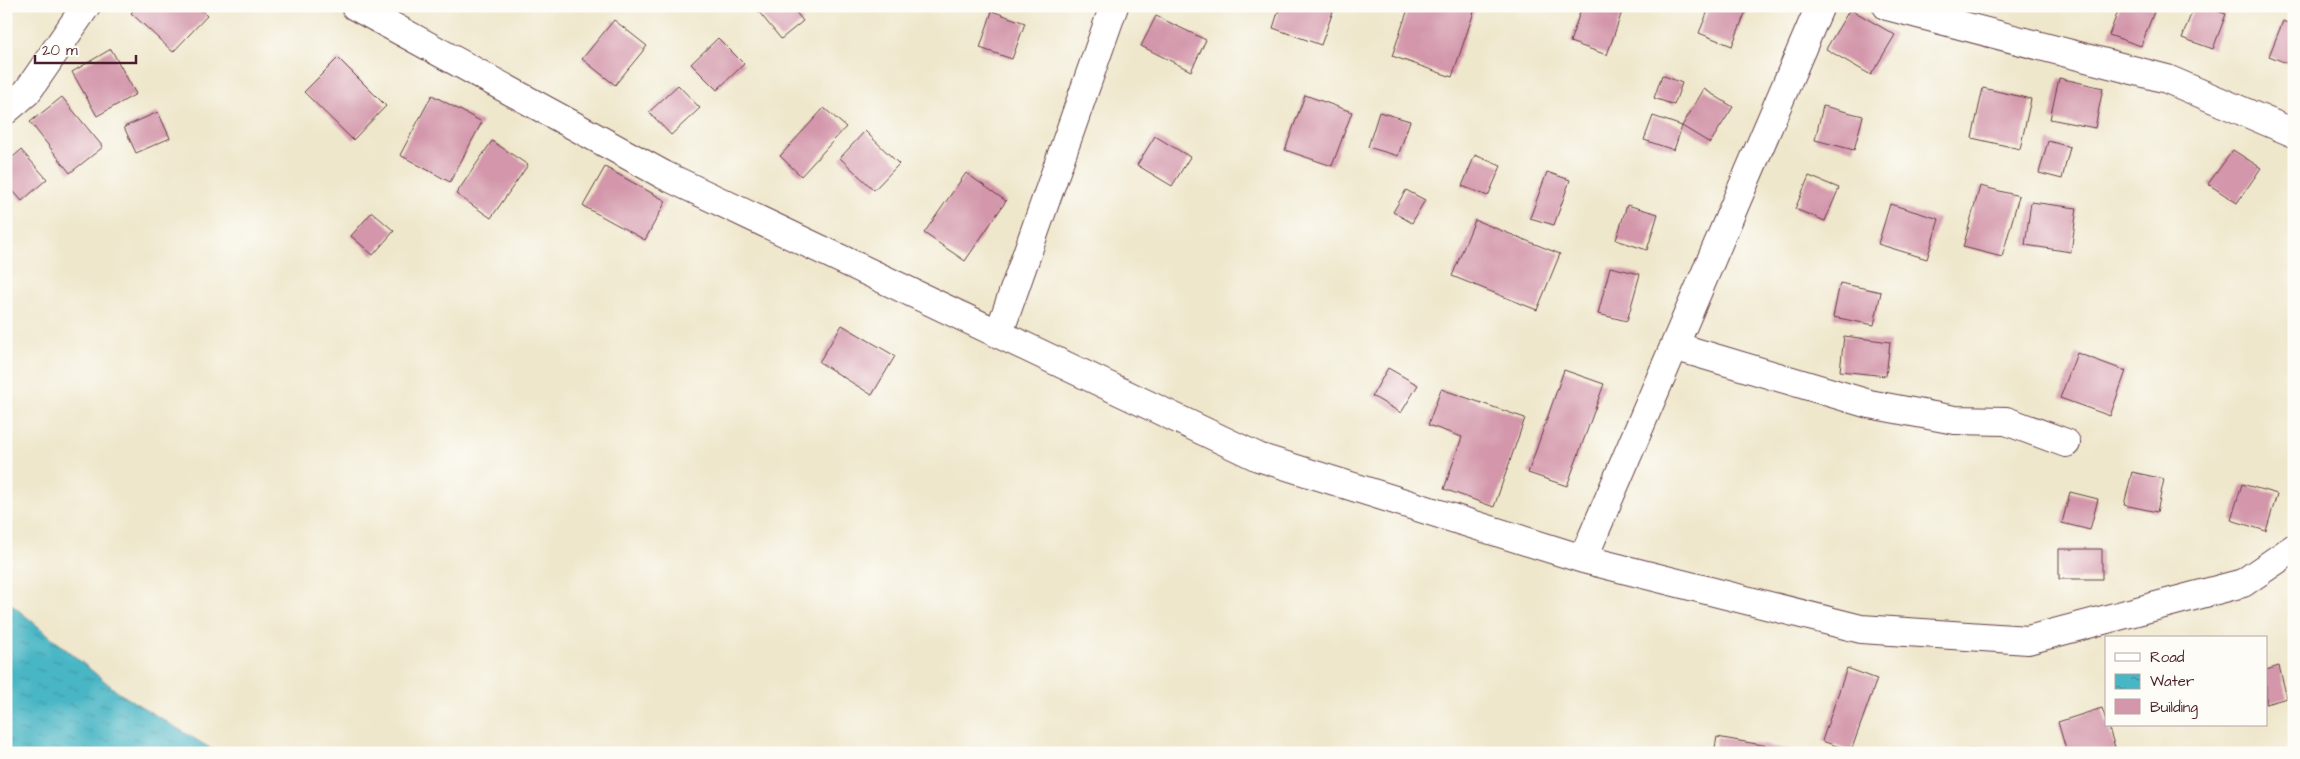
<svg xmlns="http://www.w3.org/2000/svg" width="2300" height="759" font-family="'Architects Daughter',sans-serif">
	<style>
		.water { fill: url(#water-ripples); stroke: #4a6a78 }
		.building { fill: #d396aa }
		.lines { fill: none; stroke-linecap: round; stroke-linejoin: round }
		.minor-casing { stroke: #633d43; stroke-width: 30 }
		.minor { stroke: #fff; stroke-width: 28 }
	</style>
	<defs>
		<pattern id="water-ripples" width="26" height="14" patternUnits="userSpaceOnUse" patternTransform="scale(1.25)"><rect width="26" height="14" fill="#49b6c5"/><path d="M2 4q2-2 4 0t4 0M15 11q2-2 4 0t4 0" fill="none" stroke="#3f93a0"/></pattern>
	</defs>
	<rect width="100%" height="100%" fill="#fdfcf7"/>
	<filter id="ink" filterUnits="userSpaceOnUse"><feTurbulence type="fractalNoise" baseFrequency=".02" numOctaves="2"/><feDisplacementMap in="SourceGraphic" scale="10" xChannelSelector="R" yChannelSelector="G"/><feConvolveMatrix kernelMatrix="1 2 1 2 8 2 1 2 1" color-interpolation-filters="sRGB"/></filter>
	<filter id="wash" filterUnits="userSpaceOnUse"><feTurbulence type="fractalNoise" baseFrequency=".0096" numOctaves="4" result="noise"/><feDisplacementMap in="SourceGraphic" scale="20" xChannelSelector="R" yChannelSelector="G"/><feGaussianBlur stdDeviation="1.12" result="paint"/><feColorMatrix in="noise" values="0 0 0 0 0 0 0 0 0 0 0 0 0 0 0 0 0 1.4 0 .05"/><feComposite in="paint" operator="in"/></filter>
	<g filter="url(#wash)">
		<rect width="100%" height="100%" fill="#efe7cc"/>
		<path class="water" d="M6 600 119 693 218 753H6Z"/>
		<g id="blocks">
			<path class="building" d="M137 6H197L207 16 173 52 131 13Z
				M754 6H791L803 21 781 39Z
				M1280 6H1335L1321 45 1273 28Z
				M1409 6H1476L1452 77 1392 56Z
				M1582 6H1624L1607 55 1570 42Z
				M1710 6H1748L1732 46 1699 33Z
				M2120 6H2147L2155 9 2141 46 2109 35Z
				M2194 6H2204L2226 14 2213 49 2182 38Z
				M1850 9 1895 35 1871 75 1826 49Z
				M992 11 1025 23 1012 59 980 48Z
				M1156 16 1206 40 1191 71 1141 46Z
				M614 20 647 46 615 85 582 59Z
				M2283 21 2294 26V66L2269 56Z
				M718 38 744 64 717 90 691 64Z
				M111 49 136 94 97 116 72 72Z
				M338 58 386 106 353 140 304 92Z
				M1662 75 1682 83 1674 105 1654 98Z
				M2059 78 2103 88 2095 128 2050 119Z
				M678 85 700 108 671 135 649 112Z
				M1983 88 2031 99 2020 149 1972 138Z
				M1704 89 1733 107 1710 143 1682 126Z
				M432 95 482 122 450 182 400 155Z
				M1305 95 1352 112 1332 166 1285 150Z
				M62 97 103 147 70 173 30 122Z
				M1823 106 1863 116 1854 150 1815 140Z
				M824 108 846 127 801 176 780 156Z
				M158 112 170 138 136 153 124 127Z
				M1379 112 1410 121 1398 156 1368 147Z
				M1653 116 1682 126 1674 150 1644 140Z
				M865 131 899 164 874 190 840 158Z
				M1155 136 1190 157 1172 186 1137 165Z
				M492 141 528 165 491 218 456 194Z
				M2048 141 2070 147 2062 179 2039 173Z
				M21 150 47 179 22 201 6 183V163Z
				M2233 150 2261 168 2237 203 2208 184Z
				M1475 155 1501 166 1488 196 1462 186Z
				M605 167 666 201 645 240 583 206Z
				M1547 172 1570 180 1554 225 1530 218Z
				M966 173 1006 201 965 261 924 233Z
				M1809 176 1839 188 1825 221 1795 209Z
				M1980 186 2019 196 2002 257 1963 247Z
				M1406 190 1425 200 1412 223 1393 212Z
				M2031 202 2077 208 2071 252 2025 245Z
				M1890 204 1939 219 1927 259 1878 244Z
				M1627 205 1658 214 1647 250 1616 240Z
				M372 212 394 231 373 255 351 236Z
				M1475 220 1560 254 1537 310 1452 276Z
				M1610 267 1640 274 1627 321 1598 314Z
				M1840 283 1881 292 1874 325 1833 317Z
				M842 325 895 356 872 395 819 362Z
				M1844 336 1890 342 1886 376 1840 371Z
				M2077 353 2126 371 2110 416 2060 398Z
				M1388 368 1418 385 1401 413 1372 396Z
				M1564 370 1604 384 1567 486 1528 473Z
				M1441 389 1525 418 1494 507 1444 489 1462 437 1428 425Z
				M2132 472 2164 479 2157 512 2124 505Z
				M2242 484 2277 494 2266 531 2231 520Z
				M2070 492 2098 499 2090 530 2062 523Z
				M2059 549H2102V579H2059Z
				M2279 666 2287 698 2266 704V670Z
				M1847 668 1877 679 1851 751 1822 741Z
				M2102 708 2116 750 2106 753H2067L2058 722Z
				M1717 737 1802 752V753H1714Z
				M1969 750 2005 751V753H1969Z"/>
		</g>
	</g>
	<g filter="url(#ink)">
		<use href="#blocks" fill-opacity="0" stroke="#633d43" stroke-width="1"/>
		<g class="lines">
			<defs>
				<path id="minor" d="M355 6 664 175 1258 457 1583 559 1861 629 2028 640 2243 583 2294 548
					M1887 6 2167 79 2294 133
					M6 110 27 92 86 6
					M999 333 1114 6
					M1674 346 1869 404 1955 420 2006 421 2066 443
					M1583 559 1820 6"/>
			</defs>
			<use href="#minor" class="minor-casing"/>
			<use href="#minor" class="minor"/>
		</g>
	</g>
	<rect width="2300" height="759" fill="none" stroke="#fdfcf7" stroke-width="25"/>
	<rect x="2105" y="636" width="162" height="90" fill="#fdfcf7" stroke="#b5a4a5"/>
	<rect x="2115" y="653" width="25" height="8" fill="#ffffff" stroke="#b5a4a5"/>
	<text x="2150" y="662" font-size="15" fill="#4a1f2b">Road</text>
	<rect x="2115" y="674" width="25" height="15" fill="url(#water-ripples)" stroke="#b5a4a5"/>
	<text x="2150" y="686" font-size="15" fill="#4a1f2b">Water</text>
	<rect x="2115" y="699" width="25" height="15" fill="#d396aa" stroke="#b5a4a5"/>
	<text x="2150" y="712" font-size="15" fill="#4a1f2b">Building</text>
	<path d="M35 55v8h101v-8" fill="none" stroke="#4a1f2b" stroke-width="2.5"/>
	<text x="42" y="55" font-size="15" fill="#4a1f2b" stroke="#fdfcf7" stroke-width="4" paint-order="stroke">20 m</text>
</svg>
